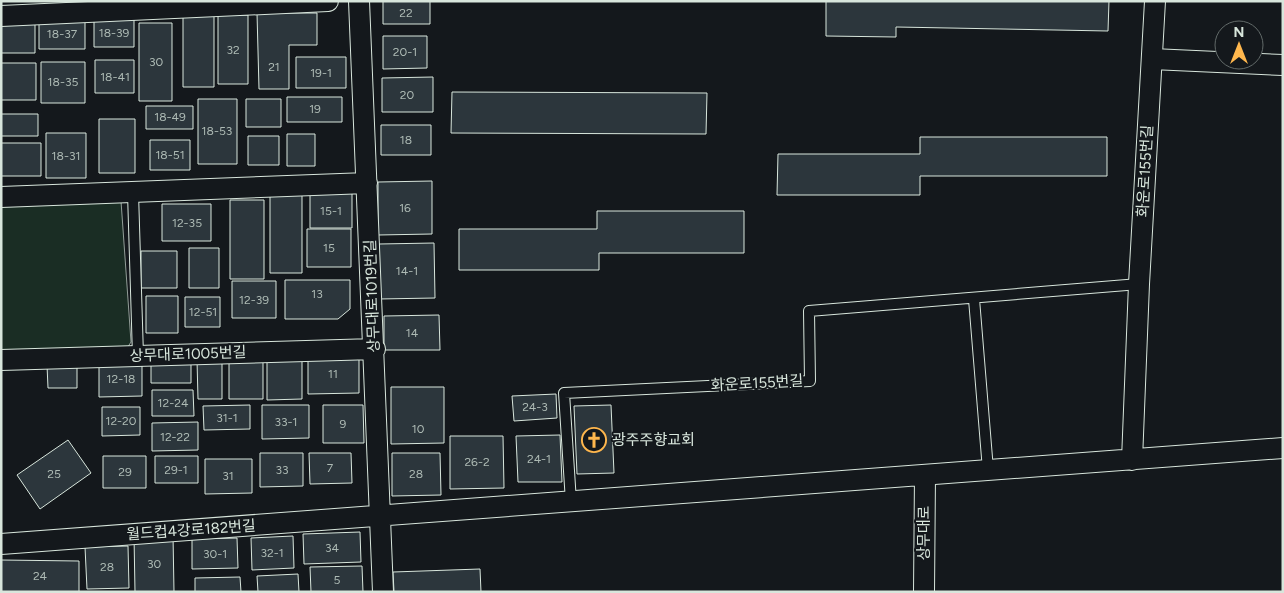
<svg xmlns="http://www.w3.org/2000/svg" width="1284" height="593" font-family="Figtree,'Noto Sans KR',sans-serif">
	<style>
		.green { fill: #1a2d24; stroke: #939e99 }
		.building { fill: #2c363c; stroke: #d8e6dc }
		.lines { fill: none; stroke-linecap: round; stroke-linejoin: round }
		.service-casing { stroke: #d8e6dc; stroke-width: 12 }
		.minor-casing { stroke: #d8e6dc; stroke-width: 22 }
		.service { stroke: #14181c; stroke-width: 10 }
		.minor { stroke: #14181c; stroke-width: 20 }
		.labels { text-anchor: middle; stroke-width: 4; stroke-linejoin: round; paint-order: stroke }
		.number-label { font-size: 12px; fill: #adbab4 }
		.street-label { font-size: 15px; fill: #d8e6dc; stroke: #14181c }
		.poi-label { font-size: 15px; fill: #d8e6dc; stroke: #14181c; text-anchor: start }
	</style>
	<rect width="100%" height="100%" fill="#14181c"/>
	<path class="green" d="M121 201 131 342 124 353 1 355V206Z"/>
	<path class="building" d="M383 1H430V24H383Z
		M826 1H1109L1108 31 896 27V37L826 36Z
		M257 13H317V45H289V89H259Z
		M183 15H214V87H183Z
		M218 15H248V84H218Z
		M94 18H134V47H94Z
		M39 19H85V49H39Z
		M1 23H35V53H1Z
		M139 23H172V101H139Z
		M383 36H427V68L383 69Z
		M296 57H346V88H296Z
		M95 60H134V93H95Z
		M41 62H85V103H41Z
		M1 63H36V100H1Z
		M433 77V112H382V78Z
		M452 92 707 93 706 134 451 133Z
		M287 97H342V122H287Z
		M198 99H237V164H198Z
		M246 99H281V127H246Z
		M146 106H193V129H146Z
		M1 114H38V136H1Z
		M99 119H135V173H99Z
		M381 125H431V155H381Z
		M46 133H86V178H46Z
		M287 134H315V166H287Z
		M248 136H279V165H248Z
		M920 137H1107V176H920V195H777L778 154H920Z
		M150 140H190V170H150Z
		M1 143H41V176H1Z
		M432 181V234L378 235V182Z
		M310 193H352V228H310Z
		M270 195H302V273H270Z
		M230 200H264V279H230Z
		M162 204H211V241H162Z
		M597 211H744V253H599V270H459V229H597Z
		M307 229H351V267H307Z
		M434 243 435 298 379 299V244Z
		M189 248H219V288H189Z
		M141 251H177V288H141Z
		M285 280H350V309L338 319H285Z
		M232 281H276V318H232Z
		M146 296H178V333H146Z
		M185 297H220V327H185Z
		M439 315 440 350H384V316Z
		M308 355H359V393L308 394Z
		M263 358V399H229V359Z
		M267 358H302V399L267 400Z
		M151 359H191V383H151Z
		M222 359V399H198L197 360Z
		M99 362H142V396L99 397Z
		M47 365H77V388H48Z
		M391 387H444V443L391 444Z
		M152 390H193L194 416H152Z
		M556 394 557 418 514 421 512 396Z
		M250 405V429L204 430 203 406Z
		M262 405H309V438L262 439Z
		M323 405H363L364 443H323Z
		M611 405 614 473 577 474 574 406Z
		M102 407H140V435L102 436Z
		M198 422V450L152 451V423Z
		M560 435 562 482H518L516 436Z
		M450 436H503L504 488 450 489Z
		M68 440 91 473 40 509 17 475Z
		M260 453H303V486L260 487Z
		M309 453H351L352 483 310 484Z
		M392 453H440L441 495 392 496Z
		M103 456H146V488H103Z
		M155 456H198V483H155Z
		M205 459H252V493L205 494Z
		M360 532 361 562 304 564 303 534Z
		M173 535 174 592H135L134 536Z
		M293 536 294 568 252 570 251 538Z
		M237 538 238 568 192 569V539Z
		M128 546 129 588 87 589 85 547Z
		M1 560 79 561V592H1Z
		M362 566 363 592H311L310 567Z
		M480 569 481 592H394L393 572Z
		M298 574 299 592H258L257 576Z
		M240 577 241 592H195V578Z"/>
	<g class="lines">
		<defs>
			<path id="service" d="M133 193 138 356
				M974 299 988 470
				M571 502 564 393 810 381 809 311 1139 284"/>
			<path id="minor" d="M359 1 383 592
				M1 16 328 1
				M1152 59 1283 65
				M1 197 367 183
				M1 360 375 349
				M1132 460 1139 284 1155 1
				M1 544 1283 448
				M924 592 925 475"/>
		</defs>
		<use href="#service" class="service-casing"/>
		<use href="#minor" class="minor-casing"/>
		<use href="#service" class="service"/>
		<use href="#minor" class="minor"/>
	</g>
	<defs>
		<symbol id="church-ring" viewBox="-11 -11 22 22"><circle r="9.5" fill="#14181c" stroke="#ffb74d" stroke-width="1.5"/><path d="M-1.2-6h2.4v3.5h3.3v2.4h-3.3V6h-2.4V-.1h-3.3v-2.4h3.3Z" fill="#ffb74d"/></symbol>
	</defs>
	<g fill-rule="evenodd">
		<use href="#church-ring" x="580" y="426" width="28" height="28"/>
	</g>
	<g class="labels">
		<g class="number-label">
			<text x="406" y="17">22</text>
			<text x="114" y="37">18-39</text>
			<text x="62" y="38">18-37</text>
			<text x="233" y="54">32</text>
			<text x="405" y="56">20-1</text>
			<text x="156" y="66">30</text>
			<text x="274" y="71">21</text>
			<text x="321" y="77">19-1</text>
			<text x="115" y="81">18-41</text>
			<text x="63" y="86">18-35</text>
			<text x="407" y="99">20</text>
			<text x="315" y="113">19</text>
			<text x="170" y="121">18-49</text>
			<text x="217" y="135">18-53</text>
			<text x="406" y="144">18</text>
			<text x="170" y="159">18-51</text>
			<text x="66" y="160">18-31</text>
			<text x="405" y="212">16</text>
			<text x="331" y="215">15-1</text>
			<text x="187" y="227">12-35</text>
			<text x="329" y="252">15</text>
			<text x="407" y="275">14-1</text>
			<text x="317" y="298">13</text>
			<text x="254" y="304">12-39</text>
			<text x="203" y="316">12-51</text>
			<text x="412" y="337">14</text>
			<text x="333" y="378">11</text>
			<text x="121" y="383">12-18</text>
			<text x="173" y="407">12-24</text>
			<text x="535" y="411">24-3</text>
			<text x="227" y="422">31-1</text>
			<text x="121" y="425">12-20</text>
			<text x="286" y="426">33-1</text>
			<text x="343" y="428">9</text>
			<text x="418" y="433">10</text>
			<text x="175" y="441">12-22</text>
			<text x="539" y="463">24-1</text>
			<text x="477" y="466">26-2</text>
			<text x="330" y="472">7</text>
			<text x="176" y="474">29-1</text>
			<text x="282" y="474">33</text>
			<text x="125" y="476">29</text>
			<text x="54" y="478">25</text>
			<text x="416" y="478">28</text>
			<text x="228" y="480">31</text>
			<text x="332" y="552">34</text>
			<text x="272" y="557">32-1</text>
			<text x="215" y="558">30-1</text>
			<text x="154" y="568">30</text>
			<text x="107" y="571">28</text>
			<text x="40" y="580">24</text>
			<text x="337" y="584">5</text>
		</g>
		<g class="street-label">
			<text transform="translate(1145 171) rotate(-87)" y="5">화운로155번길</text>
			<text transform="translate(372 296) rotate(-92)" y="5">상무대로1019번길</text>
			<text transform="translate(188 354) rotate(-2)" y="5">상무대로1005번길</text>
			<text transform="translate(757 383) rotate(-3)" y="5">화운로155번길</text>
			<text transform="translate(191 530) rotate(-4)" y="5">월드컵4강로182번길</text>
			<text transform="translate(924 533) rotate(-90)" y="5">상무대로</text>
		</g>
		<g class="poi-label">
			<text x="612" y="445">광주주향교회</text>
		</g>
	</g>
	<rect width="1284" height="593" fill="none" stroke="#d8e6dc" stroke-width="5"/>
	<g transform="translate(1239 45)"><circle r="24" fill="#14181c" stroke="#626a69"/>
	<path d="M0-4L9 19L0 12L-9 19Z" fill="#ffb74d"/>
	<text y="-8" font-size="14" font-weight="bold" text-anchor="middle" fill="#d8e6dc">N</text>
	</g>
</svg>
